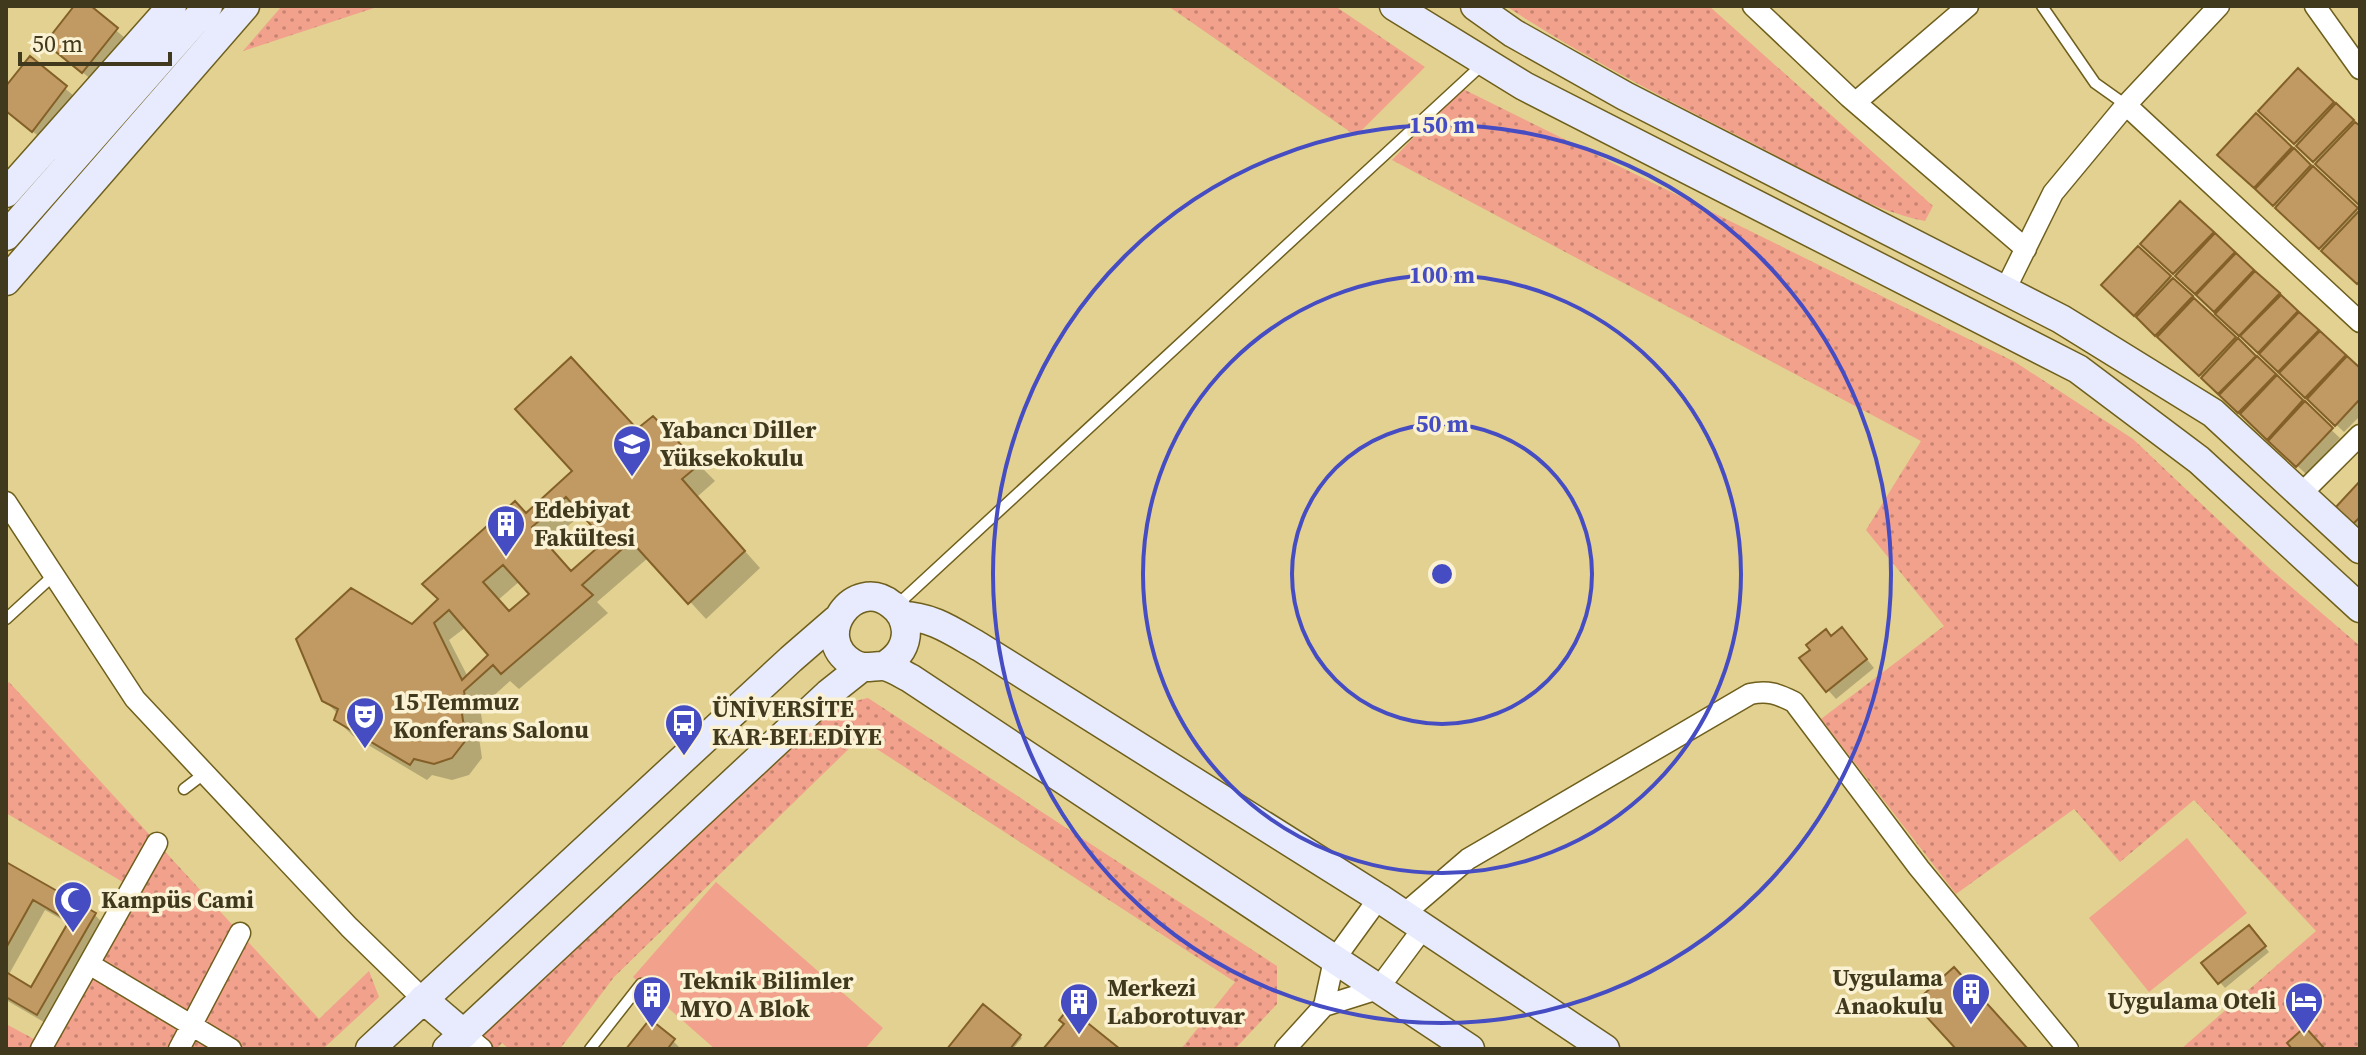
<svg xmlns="http://www.w3.org/2000/svg" width="2366" height="1055" font-family="'Source Serif 4',serif">
	<style>
		.grass { fill: url(#grass-dots) }
		.garden { fill: #f1a18c }
		.shadow { fill: #0003; fill-rule: evenodd }
		.building { fill: #c19a63; stroke: #846029; stroke-width: 2; fill-rule: evenodd }
		.lines { fill: none; stroke-linecap: round; stroke-linejoin: round }
		.lane-casing { stroke: #6f5f1d; stroke-width: 13 }
		.street-casing { stroke: #6f5f1d; stroke-width: 23 }
		.secondary-casing { stroke: #6f5f1d; stroke-width: 31 }
		.lane { stroke: #fff; stroke-width: 10 }
		.street { stroke: #fff; stroke-width: 20 }
		.secondary { stroke: #e7ebfd; stroke-width: 28 }
		.ring { fill: none; stroke: #464dc2; stroke-width: 4 }
		.labels { text-anchor: middle; stroke-width: 7; stroke-linejoin: round; paint-order: stroke }
		.poi-label { font-size: 24px; font-weight: bold; fill: #40391e; stroke: #faf2d2; text-anchor: start }
		.centre { fill: #464dc2; stroke: #faf2d2; stroke-width: 4 }
		.ring-label { font-size: 24px; text-anchor: middle; font-weight: bold; fill: #464dc2; stroke: #faf2d2; stroke-width: 7; stroke-linejoin: round; paint-order: stroke }
	</style>
	<defs>
		<pattern id="grass-dots" width="8" height="8" patternUnits="userSpaceOnUse" patternTransform="scale(2)"><rect width="8" height="8" fill="#f1a18c"/><path d="M2 2h.1M6 6h.1" fill="none" stroke="#c58472" stroke-width="1.8" stroke-linecap="round"/></pattern>
	</defs>
	<rect width="100%" height="100%" fill="#e2d190"/>
	<path class="grass" d="M282 6H380L243 51Z
		M1168 6H1335L1425 67 1356 136Z
		M1506 6H1709L1933 206 1925 221C1868 210 1809 173 1758 146 1672 102 1586 59 1506 6Z
		M1461 88 2015 362 2133 439 2268 567 2360 646V1049H2181L2316 931 2194 800 2120 862 2074 809 1956 894 1821 719 1944 626 1866 530 1921 441 1392 160Z
		M9 682 319 1019 369 971 379 997 323 1049H6V1024L45 1045 133 888 6 813V685Z
		M868 698 1277 966V1004L1235 1049H1181L1235 982 860 738 614 977 560 1049H509L502 1043 496 1049H490L479 1038 838 705Z"/>
	<path class="garden" d="M2187 838 2247 913 2149 992 2089 918Z
		M716 882 883 1028 865 1049H715L633 977Z"/>
	<path class="shadow" d="M77 6H87L125 38 92 80 56 51Z
		M30 59 74 96 41 138 6 111V90Z
		M2298 71 2360 129V204L2289 136Z
		M2256 116 2360 213V284L2228 163Z
		M2180 203 2360 371V416L2344 432 2143 243Z
		M2138 248 2340 438 2306 474 2104 285Z
		M653 418 715 481 697 497 760 568 706 619 649 557 597 602 608 613 519 689 510 681 480 708 483 726 478 731 482 758 469 775 452 780 432 775 427 780 353 736 336 719 338 714 324 700 412 627 526 515ZM583 513 608 541 572 572 547 544ZM520 581 531 594 510 613 498 600ZM466 627 491 655 468 677 449 640Z
		M2360 484V528L2338 508Z
		M1831 638H1850L1874 668 1836 699 1828 690 1813 650Z
		M6 864 95 915 106 926 49 1025 6 1000ZM45 910 70 924 32 989 8 976Z
		M2254 933 2269 952 2225 988 2204 964Z
		M983 1007 1022 1038 1013 1049H950Z
		M673 1041 681 1049H628Z"/>
	<path class="building" d="M74 6H91L118 28 82 73 45 43Z
		M30 56 67 86 32 132 6 111V86Z
		M2298 68 2334 102 2294 144 2258 111Z
		M2336 103 2354 120 2313 162 2296 146Z
		M2256 113 2292 147 2254 188 2217 155Z
		M2355 122 2360 126V206L2315 164Z
		M2294 148 2311 165 2273 206 2255 189Z
		M2313 166 2358 208 2319 249 2275 208Z
		M2180 201 2214 232 2173 274 2140 244Z
		M2360 210V281L2357 284 2321 251Z
		M2215 233 2235 252 2195 294 2175 276Z
		M2138 246 2171 276 2134 316 2101 285Z
		M2236 253 2254 270 2214 312 2196 295Z
		M2255 271 2280 293 2239 336 2215 314Z
		M2173 278 2193 296 2155 336 2136 317Z
		M2281 295 2298 311 2258 353 2240 336Z
		M2194 298 2236 337 2199 376 2157 337Z
		M2299 312 2319 330 2278 372 2259 354Z
		M2320 331 2346 355 2305 398 2279 373Z
		M2238 338 2256 356 2218 394 2201 378Z
		M2257 356 2276 374 2238 413 2219 395Z
		M2347 356 2360 368V399L2335 426 2307 399Z
		M571 357 637 429 653 416 700 464 682 479 745 551 688 604 631 541 582 585 593 595 501 674 493 665 464 691 467 708 462 714 466 740 452 758 434 764 414 759 410 765 334 720 338 709 322 701 296 639 351 588 412 624 438 599 422 584 515 501 526 513 572 471 515 409ZM566 497 605 541 571 571 532 527ZM503 565 529 594 509 611 483 582ZM449 610 488 655 462 680 434 623Z
		M2277 375 2303 400 2267 440 2240 414Z
		M2305 401 2333 428 2296 467 2268 441Z
		M2360 481V517L2353 524 2335 508Z
		M1842 627 1867 659 1826 692 1799 658 1810 650 1806 645 1826 629 1831 636Z
		M6 862 96 913 37 1015 6 997V972L31 987 69 921 33 900 6 948Z
		M2249 925 2266 946 2218 984 2201 963Z
		M1954 967 2028 1049H1956L1914 1003Z
		M983 1004 1021 1035 1010 1049H947Z
		M1069 1008 1120 1049H1043L1064 1024 1059 1020Z
		M650 1019 675 1039 669 1047 672 1049H626Z
		M2305 1027 2325 1049H2292L2287 1043Z"/>
	<g class="lines">
		<defs>
			<path id="lane" d="M2042 6 2095 83 2126 105
				M896 606 1484 63
				M6 619 54 575
				M184 789 205 773
				M590 1049 641 984"/>
			<path id="street" d="M1753 6 1849 97 2026 249
				M2315 6 2360 69
				M1856 102 1968 6
				M2126 105 2360 322
				M2005 290 2053 193 2126 105 2219 6
				M2301 494 2360 435
				M6 502 135 699 349 927 423 999
				M1404 914 1468 859 1750 694C1768 690 1778 694 1794 702L1919 868 2068 1049
				M89 964 231 1049
				M1324 1006 1334 960 1379 898
				M464 1034 482 1049
				M41 1049 157 843
				M179 1049 240 933
				M1285 1049 1324 1006 1378 989 1424 927"/>
			<path id="secondary" d="M1394 6 1524 86 2078 369 2199 460 2360 608
				M1475 6 1513 33 1625 96 2061 319 2213 413 2360 549
				M6 193 172 6
				M6 236 208 6
				M6 281 245 6
				M902 616C932 616 955 633 980 647L1379 898 1605 1049
				M884 666C897 658 906 648 906 631 905 621 901 611 892 605 854 574 810 637 852 663 863 670 871 666 882 666 890 666 902 674 910 678L1470 1049
				M423 999 464 1034
				M370 1049 791 659 836 620
				M447 1049 828 694 862 667"/>
		</defs>
		<use href="#lane" class="lane-casing"/>
		<use href="#street" class="street-casing"/>
		<use href="#secondary" class="secondary-casing"/>
		<use href="#lane" class="lane"/>
		<use href="#street" class="street"/>
		<use href="#secondary" class="secondary"/>
	</g>
	<g class="ring">
		<circle cx="1442" cy="574" r="150"/>
		<circle cx="1442" cy="574" r="299"/>
		<circle cx="1442" cy="574" r="449"/>
	</g>
	<defs>
		<symbol id="school-pin" viewBox="-11 -11 22 30"><path d="M0 17L-7.5 6A9.5 9.5 0 1 1 7.5 6Z" fill="#464dc2" stroke="#faf2d2"/><path d="M0-5L7-2L0 1L-7-2ZM-4 1L0 2.5L4 1V4Q0 6-4 4Z" fill="#fff"/></symbol>
		<symbol id="building-pin" viewBox="-11 -11 22 30"><path d="M0 17L-7.5 6A9.5 9.5 0 1 1 7.5 6Z" fill="#464dc2" stroke="#faf2d2"/><path d="M-4-6H4V6H1V3H-1V6H-4ZM-2.5-4.3h1.7v1.8h-1.7ZM.8-4.3h1.7v1.8H.8ZM-2.5-1h1.7V.8h-1.7ZM.8-1h1.7V.8H.8Z" fill="#fff"/></symbol>
		<symbol id="theatre-pin" viewBox="-11 -11 22 30"><path d="M0 17L-7.5 6A9.5 9.5 0 1 1 7.5 6Z" fill="#464dc2" stroke="#faf2d2"/><path d="M-5-5.5Q0-4 5-5.5V0Q5 5 0 6Q-5 5-5 0ZM-3.3-2.5H-1v1.5H-3.3ZM1-2.5H3.3v1.5H1ZM-2.8 1Q0 5.5 2.8 1Z" fill="#fff"/></symbol>
		<symbol id="bus-pin" viewBox="-11 -11 22 30"><path d="M0 17L-7.5 6A9.5 9.5 0 1 1 7.5 6Z" fill="#464dc2" stroke="#faf2d2"/><path d="M-5-6H5V4H4V6H2V4H-2V6H-4V4H-5ZM-3.5-4V0h7V-4ZM-3.5 1.2v1.5H-2V1.2ZM2 1.2v1.5H3.5V1.2Z" fill="#fff"/></symbol>
		<symbol id="mosque-pin" viewBox="-11 -11 22 30"><path d="M0 17L-7.5 6A9.5 9.5 0 1 1 7.5 6Z" fill="#464dc2" stroke="#faf2d2"/><path d="M3.5-4.9A6 6 0 1 0 3.5 4.9A5 5 0 1 1 3.5-4.9Z" fill="#fff"/></symbol>
		<symbol id="hotel-pin" viewBox="-11 -11 22 30"><path d="M0 17L-7.5 6A9.5 9.5 0 1 1 7.5 6Z" fill="#464dc2" stroke="#faf2d2"/><path d="M-6-4.5h1.5V1H6V5H4.5V3h-9V5H-6ZM-4 0a1.8 1.8 0 1 1 3.6 0ZM.5 0V-2.5h3Q6-2.5 6 0Z" fill="#fff"/></symbol>
	</defs>
	<g fill-rule="evenodd">
		<use href="#school-pin" x="610" y="422" width="44" height="60"/>
		<use href="#building-pin" x="484" y="502" width="44" height="60"/>
		<use href="#theatre-pin" x="343" y="694" width="44" height="60"/>
		<use href="#bus-pin" x="662" y="701" width="44" height="60"/>
		<use href="#mosque-pin" x="51" y="878" width="44" height="60"/>
		<use href="#building-pin" x="1949" y="970" width="44" height="60"/>
		<use href="#building-pin" x="630" y="973" width="44" height="60"/>
		<use href="#hotel-pin" x="2282" y="979" width="44" height="60"/>
		<use href="#building-pin" x="1057" y="980" width="44" height="60"/>
	</g>
	<g class="labels">
		<g class="poi-label">
			<text x="660" y="438">Yabancı Diller<tspan x="660" dy="28">Yüksekokulu</tspan></text>
			<text x="534" y="518">Edebiyat<tspan x="534" dy="28">Fakültesi</tspan></text>
			<text x="393" y="710">15 Temmuz<tspan x="393" dy="28">Konferans Salonu</tspan></text>
			<text x="712" y="717">ÜNİVERSİTE<tspan x="712" dy="28">KAR-BELEDİYE</tspan></text>
			<text x="101" y="908">Kampüs Cami</text>
			<text x="1943" y="986" text-anchor="end">Uygulama<tspan x="1943" dy="28">Anaokulu</tspan></text>
			<text x="680" y="989">Teknik Bilimler<tspan x="680" dy="28">MYO A Blok</tspan></text>
			<text x="1107" y="996">Merkezi<tspan x="1107" dy="28">Laborotuvar</tspan></text>
			<text x="2276" y="1009" text-anchor="end">Uygulama Oteli</text>
		</g>
	</g>
	<circle cx="1442" cy="574" r="12" class="centre"/>
	<g class="ring-label">
		<text x="1442" y="133">150 m</text>
		<text x="1442" y="283">100 m</text>
		<text x="1442" y="432">50 m</text>
	</g>
	<rect width="2366" height="1055" fill="none" stroke="#40391e" stroke-width="16"/>
	<path d="M20 52v12h150v-12" fill="none" stroke="#40391e" stroke-width="4"/>
	<text x="32" y="52" font-size="24" fill="#40391e" stroke="#faf2d2" stroke-width="6" paint-order="stroke">50 m</text>
</svg>
